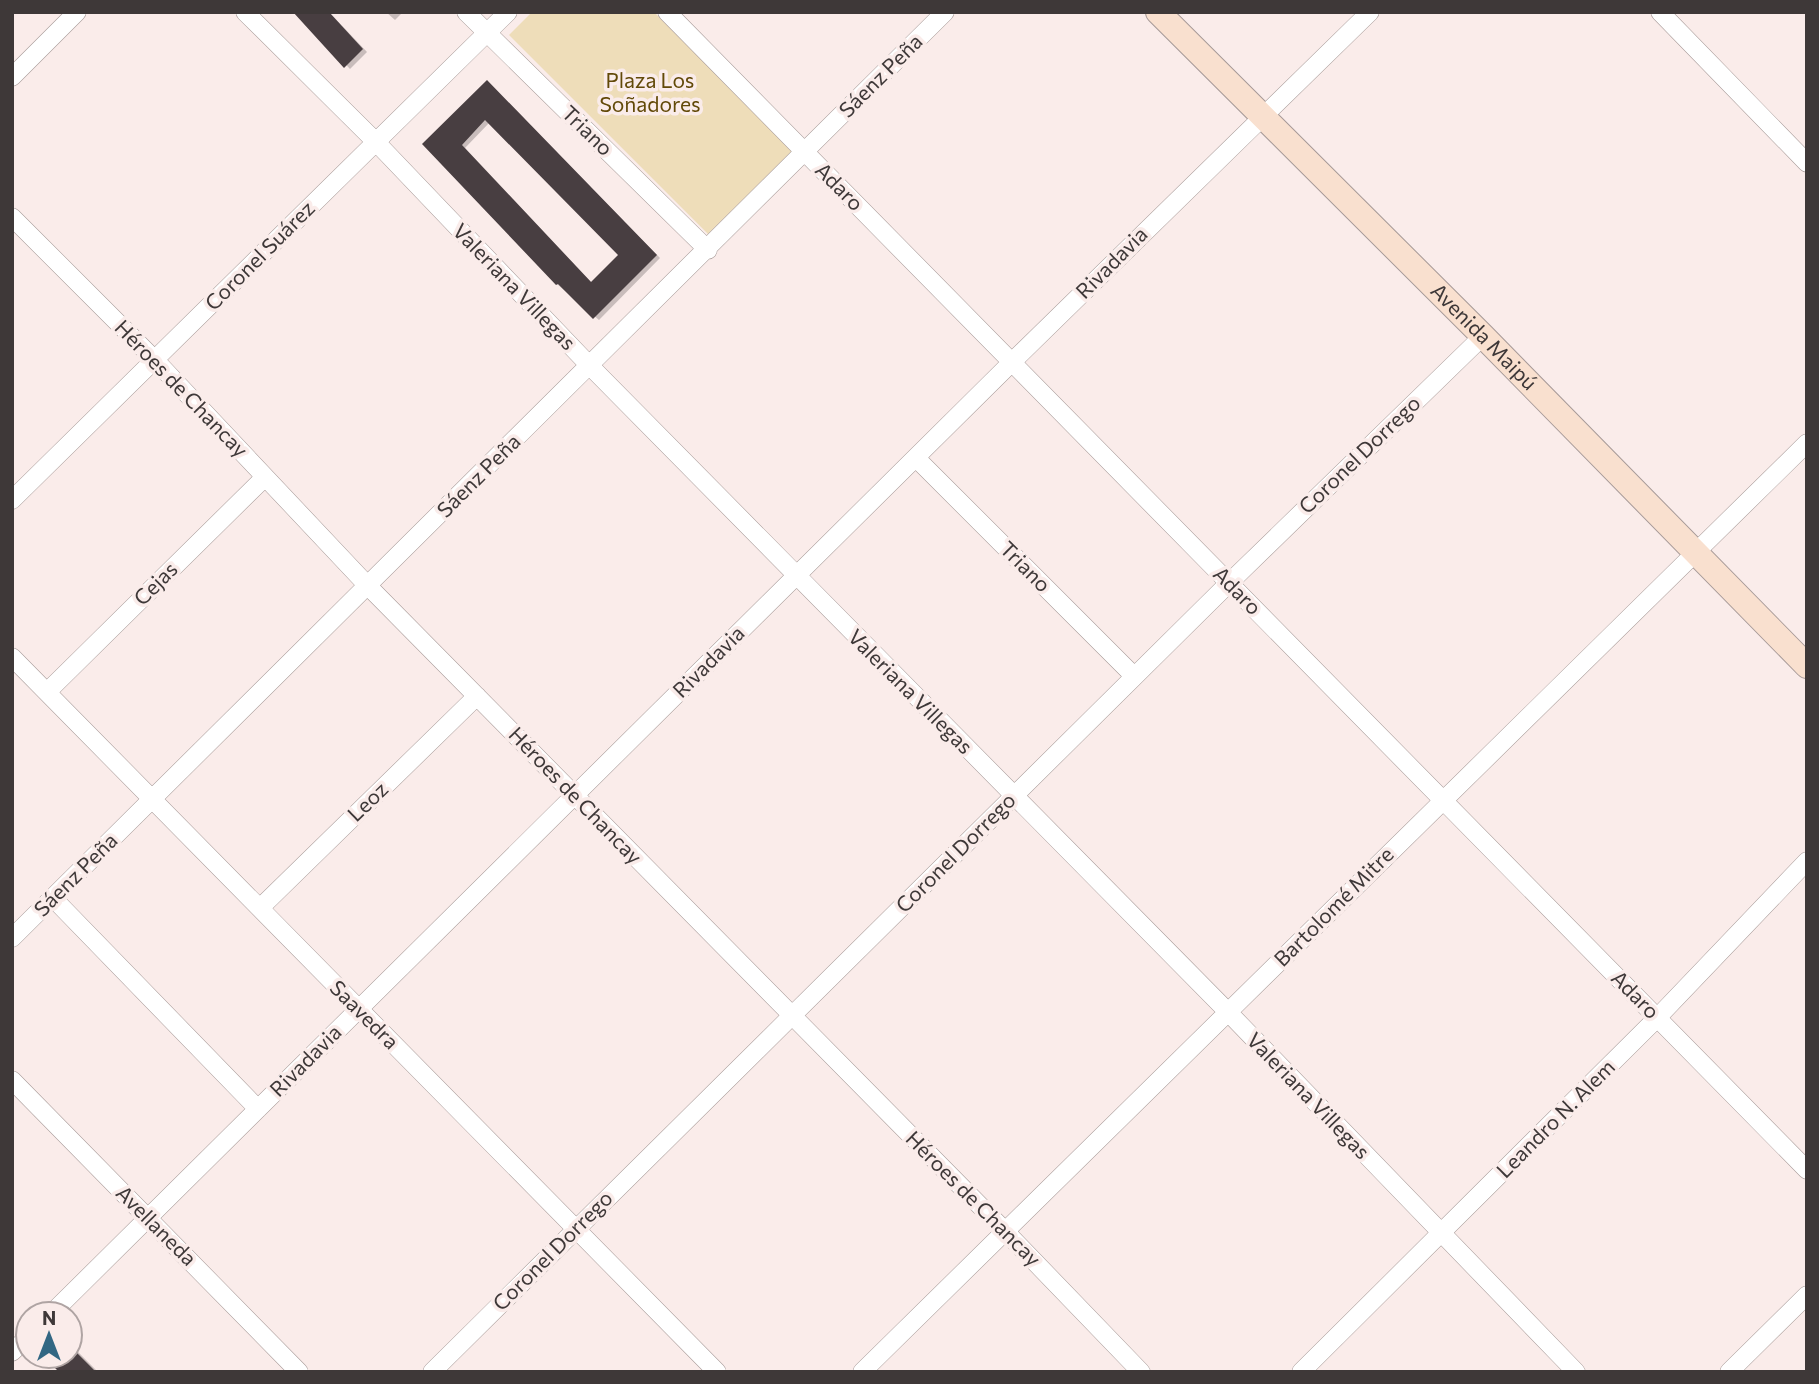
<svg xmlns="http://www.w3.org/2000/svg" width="1819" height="1384" font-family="Commissioner,sans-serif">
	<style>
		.green { fill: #eeddb9 }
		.shadow { fill: #0003; fill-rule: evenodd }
		.building { fill: #483e41; fill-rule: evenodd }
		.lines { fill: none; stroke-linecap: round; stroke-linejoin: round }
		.minor-casing { stroke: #a79a98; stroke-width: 19 }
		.secondary-casing { stroke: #a79a98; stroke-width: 26 }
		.minor { stroke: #fff; stroke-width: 18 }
		.secondary { stroke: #f9e0cf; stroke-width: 24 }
		.labels { text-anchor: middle; stroke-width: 7; stroke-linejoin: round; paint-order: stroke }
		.street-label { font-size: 21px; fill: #3e3838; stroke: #faecea }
		.park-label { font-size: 21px; fill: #624908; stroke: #faecea }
	</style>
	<rect width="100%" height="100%" fill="#faecea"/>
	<path class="green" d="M532 12H654L792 151 708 234 509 35Z"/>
	<path class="shadow" d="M296 12H329L367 52 350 69Z
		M386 12H403L395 20Z
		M487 82 660 258 599 320 557 284 424 144ZM490 122 621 255 592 283 465 148Z
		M70 1344 98 1372H62L46 1356H70Z"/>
	<path class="building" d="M293 12H329L363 49 344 68Z
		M487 80 657 255 593 319 558 284 556 285 422 144ZM485 120 618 255 591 282 462 145Z
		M70 1346 96 1372H59L43 1356H70Z"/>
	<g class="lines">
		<defs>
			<path id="minor" d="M245 12 376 142 590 366 1228 1012 1576 1372
				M466 12 708 250
				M667 12 1807 1170
				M1660 12 1807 163
				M12 77 77 12
				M12 217 155 360 368 586 1005 1231 1141 1372
				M916 458 1134 676
				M12 500 508 12
				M12 657 717 1372
				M47 692 265 477
				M53 898 258 1109
				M260 908 477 696
				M12 938 945 12
				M12 1080 299 1372
				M51 1314 1012 362 1370 12
				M12 1352 28 1337
				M432 1372 1229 583 1483 336
				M862 1372 1807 443
				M1301 1372 1657 1018 1807 861
				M1729 1372 1807 1295"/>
			<g id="secondary">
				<path id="s1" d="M1158 12 1483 336 1807 666"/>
			</g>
		</defs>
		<use href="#minor" class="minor-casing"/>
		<use href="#secondary" class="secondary-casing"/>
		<use href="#minor" class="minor"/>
		<use href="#secondary" class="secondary"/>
	</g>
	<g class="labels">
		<g class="street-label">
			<text transform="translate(881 76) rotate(-45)" y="7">Sáenz Peña</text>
			<text transform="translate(587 131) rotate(44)" y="7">Triano</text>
			<text transform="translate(839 187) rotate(45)" y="7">Adaro</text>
			<text transform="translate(260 256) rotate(-45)" y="7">Coronel Suárez</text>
			<text transform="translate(1112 263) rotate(-45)" y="7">Rivadavia</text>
			<text transform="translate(514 287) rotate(46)" y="7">Valeriana Villegas</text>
			<text dy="7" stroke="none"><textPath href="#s1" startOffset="460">Avenida Maipú</textPath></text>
			<text transform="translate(181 389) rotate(46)" y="7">Héroes de Chancay</text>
			<text transform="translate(1360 455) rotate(-44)" y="7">Coronel Dorrego</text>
			<text transform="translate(479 476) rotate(-45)" y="7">Sáenz Peña</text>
			<text transform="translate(1025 567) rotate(45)" y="7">Triano</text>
			<text transform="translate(156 584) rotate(-45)" y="7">Cejas</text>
			<text transform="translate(1237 591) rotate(45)" y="7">Adaro</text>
			<text transform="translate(709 662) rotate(-45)" y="7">Rivadavia</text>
			<text transform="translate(910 692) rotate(45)" y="7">Valeriana Villegas</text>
			<text transform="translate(575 796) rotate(46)" y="7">Héroes de Chancay</text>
			<text transform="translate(368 802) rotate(-44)" y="7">Leoz</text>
			<text transform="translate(956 853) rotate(-45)" y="7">Coronel Dorrego</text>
			<text transform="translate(76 875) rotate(-45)" y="7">Sáenz Peña</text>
			<text transform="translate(1334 907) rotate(-45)" y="7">Bartolomé Mitre</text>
			<text transform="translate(1635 995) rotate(45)" y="7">Adaro</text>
			<text transform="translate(364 1015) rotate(45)" y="7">Saavedra</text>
			<text transform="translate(306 1061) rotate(-45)" y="7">Rivadavia</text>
			<text transform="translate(1308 1096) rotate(46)" y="7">Valeriana Villegas</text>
			<text transform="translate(1556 1119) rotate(-45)" y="7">Leandro N. Alem</text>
			<text transform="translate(973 1199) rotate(45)" y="7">Héroes de Chancay</text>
			<text transform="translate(156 1226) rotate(45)" y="7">Avellaneda</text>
			<text transform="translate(553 1251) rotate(-45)" y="7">Coronel Dorrego</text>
		</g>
		<g class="park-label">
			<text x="650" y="88">Plaza Los<tspan x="650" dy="24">Soñadores</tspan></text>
		</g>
	</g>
	<rect width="1819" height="1384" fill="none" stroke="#3e3838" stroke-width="28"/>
	<g transform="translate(49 1335)"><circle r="33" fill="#faecea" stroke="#afa4a3" stroke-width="2"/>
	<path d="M0-5L12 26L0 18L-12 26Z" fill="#326783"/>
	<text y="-10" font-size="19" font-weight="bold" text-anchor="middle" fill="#3e3838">N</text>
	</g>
</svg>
